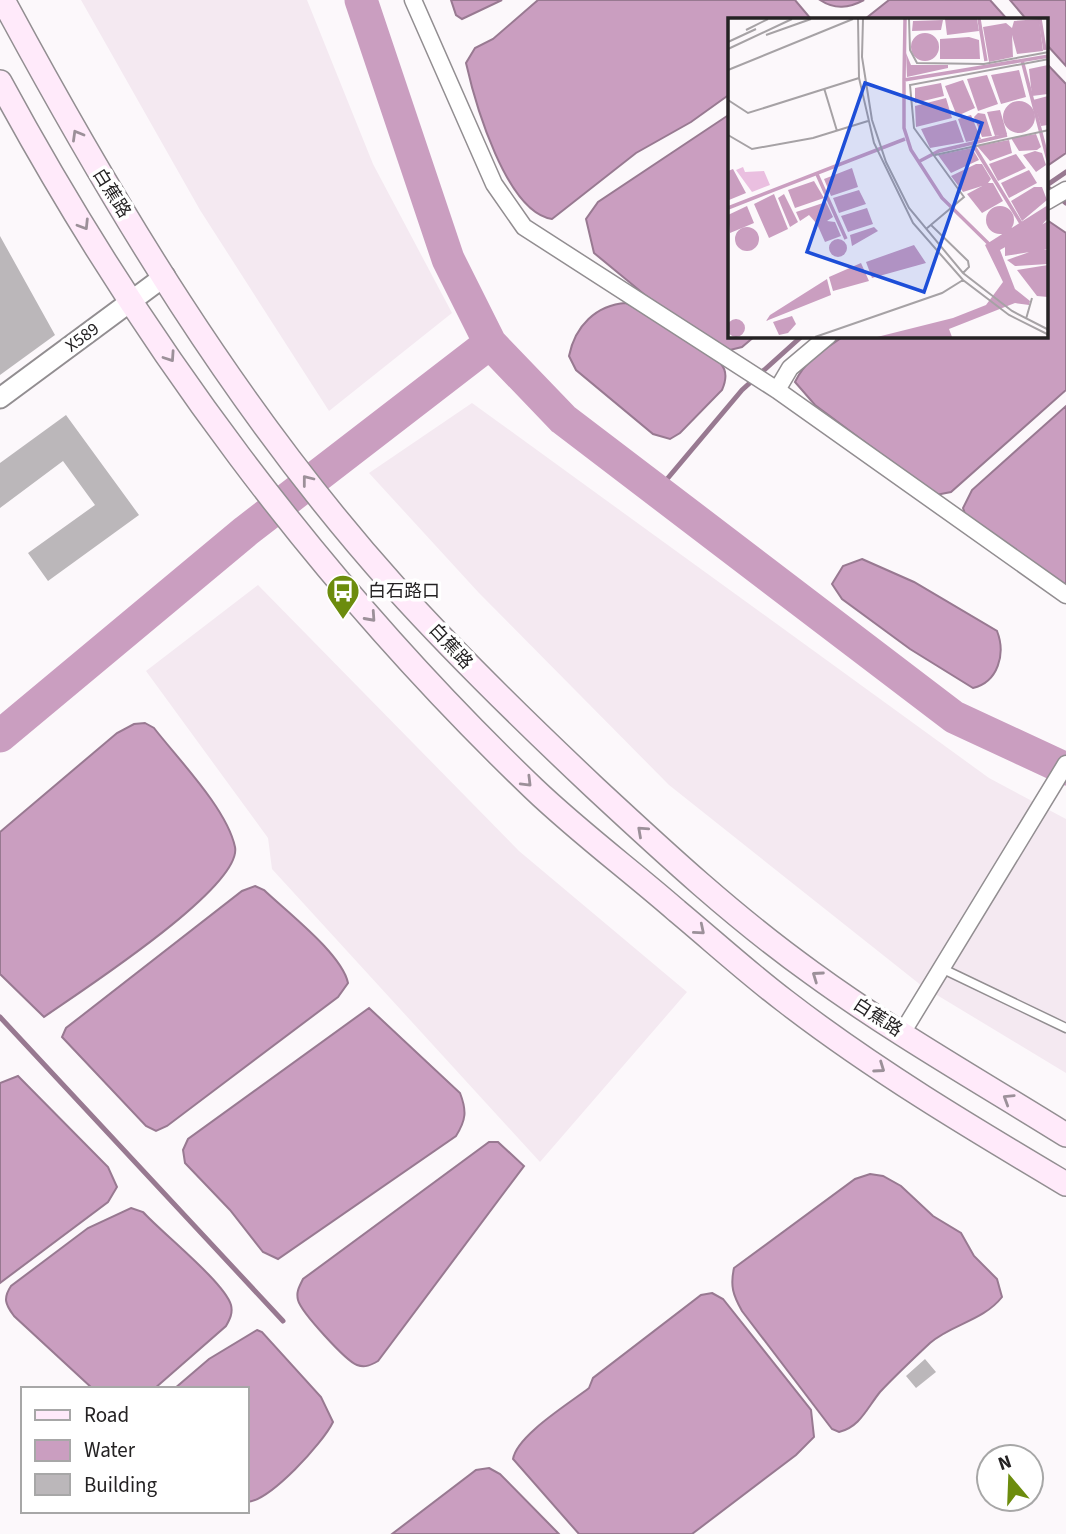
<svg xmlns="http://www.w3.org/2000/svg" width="1066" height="1534" font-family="'Source Sans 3','Noto Sans SC',sans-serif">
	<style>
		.built { fill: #f4e9f1 }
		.water { fill: #ca9ec0; stroke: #987991; stroke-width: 2 }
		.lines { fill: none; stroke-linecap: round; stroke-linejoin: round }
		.stream { stroke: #987991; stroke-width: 5 }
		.river { stroke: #ca9ec0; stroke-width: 33 }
		.building { fill: #bbb7ba }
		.service-casing { stroke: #928e91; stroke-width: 11 }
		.minor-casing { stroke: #928e91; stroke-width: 19 }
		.tertiary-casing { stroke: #928e91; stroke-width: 23 }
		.secondary-casing { stroke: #928e91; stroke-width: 26 }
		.service { stroke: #fff; stroke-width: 8 }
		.minor { stroke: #fff; stroke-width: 16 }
		.tertiary { stroke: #fff; stroke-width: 19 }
		.secondary { stroke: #ffeafa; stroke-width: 23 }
		.oneway { stroke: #9c9099 }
		.labels { text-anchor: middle; stroke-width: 7; stroke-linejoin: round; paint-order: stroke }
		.street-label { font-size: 18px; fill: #242223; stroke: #fff }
		.poi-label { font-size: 18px; fill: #242223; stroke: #fff; text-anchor: start }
		.inset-river { fill: none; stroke: #ca9ec0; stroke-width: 3.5 }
		.inset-road { fill: none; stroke: #a6a2a5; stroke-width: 2 }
		.view { fill: #1d4ed8; fill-opacity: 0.15; stroke: #1d4ed8; stroke-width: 3.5 }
		.inset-edge { fill: none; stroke: #242223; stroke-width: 3.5 }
	</style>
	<rect width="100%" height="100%" fill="#fcf8fb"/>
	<path class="built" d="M81 0H307L373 164 452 313 329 411 200 210Z
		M472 403 989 778 1066 819V1073L922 986 669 785 479 593 369 473Z
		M258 585 519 851 687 992 540 1162 272 869 268 838 146 671Z"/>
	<path class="water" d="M451 0H502L462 19 456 15Z
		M538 0H795L811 19H730V94L691 122 636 153 552 219C506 212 475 103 466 63L475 48 493 39Z
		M820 0H864C849 8 835 10 820 0Z
		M889 0H990L1007 19H865Z
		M1010 0H1066V66L1047 45V19H1026Z
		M1047 64 1066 84V153L1047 166Z
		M730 114V336H755L742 347 726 351 645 295 594 253 586 219 598 202Z
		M1047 220 1066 233V390L951 492 936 495 815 405 795 382C806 359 825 349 844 336H1047Z
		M626 303C646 313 710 348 721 364 728 372 726 381 722 390L680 433 670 439 653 434 576 370 569 356C575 326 596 305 626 303Z
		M1066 406V588L966 517 963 508 972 490Z
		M862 559 914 582 997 631C1006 654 998 682 973 688L910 649 842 599 832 584 843 566Z
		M145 723 154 728C178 759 227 809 235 847 243 887 78 993 44 1017L0 974V832L117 733 134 724Z
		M255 886 264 890C287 912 342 954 348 983L338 997 167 1126 156 1131 146 1126 62 1037 66 1028 242 891Z
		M369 1008 460 1093C467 1111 466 1120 456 1136L278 1259 263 1252 230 1210 185 1163 183 1150 188 1139Z
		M18 1076 108 1167 117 1187 108 1202 0 1283V1083Z
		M489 1142H498L524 1166 378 1361C371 1365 365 1368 357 1365 346 1361 301 1312 298 1300 296 1292 299 1287 303 1279Z
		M870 1174 883 1176 901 1186 933 1216 961 1233 974 1256 997 1279 1002 1297C983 1321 952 1324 930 1343 914 1358 895 1376 880 1392 867 1408 860 1427 839 1432L832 1429 742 1311C733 1295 730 1286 734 1268L855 1179Z
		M131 1208 143 1212C162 1233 224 1282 231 1305 233 1313 230 1319 226 1326L154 1389H93L14 1316C5 1304 3 1298 11 1286L88 1228Z
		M712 1293 723 1299 811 1410 814 1437 796 1455 692 1534H579L513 1459C517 1435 570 1403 589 1388L593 1378 701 1295Z
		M257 1330 262 1332 321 1397 333 1422C323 1443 270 1501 247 1502V1389H174L209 1359Z
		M489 1468 500 1474 559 1534H392L476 1470Z"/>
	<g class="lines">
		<path class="stream" d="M1047 185 1066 172
			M1047 187 1066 203
			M657 491 742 390 802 336
			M0 1017 283 1321"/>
		<path class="river" d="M361 0 448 259 490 343 563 419 954 717 1066 769
			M0 736 246 531 490 343"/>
	</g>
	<path class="building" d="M0 236 55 335 0 375Z
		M66 415 139 515 48 581 28 553 95 505 63 461 0 508V463Z
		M925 1359 936 1372 916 1388 906 1376Z"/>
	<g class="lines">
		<defs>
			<path id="service" d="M941 968 1066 1028"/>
			<path id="minor" d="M413 0 494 184 524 227 777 390 1066 595
				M1047 201 1066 190
				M777 390 790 368 828 336
				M902 1033 1066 764"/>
			<path id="tertiary" d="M0 398 165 276"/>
			<path id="secondary" d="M3 0C114 206 237 411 394 586 457 656 526 723 595 788 665 853 735 918 812 973 893 1032 981 1082 1066 1135
				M0 82C141 343 320 584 534 789 579 832 630 870 677 911 713 941 748 973 785 1001 873 1069 970 1127 1066 1184"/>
		</defs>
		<use href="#service" class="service-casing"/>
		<use href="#minor" class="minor-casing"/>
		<use href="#tertiary" class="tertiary-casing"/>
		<use href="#secondary" class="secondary-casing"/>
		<use href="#service" class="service"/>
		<use href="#minor" class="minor"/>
		<use href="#tertiary" class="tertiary"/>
		<use href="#secondary" class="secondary"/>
	</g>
	<defs><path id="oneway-chevron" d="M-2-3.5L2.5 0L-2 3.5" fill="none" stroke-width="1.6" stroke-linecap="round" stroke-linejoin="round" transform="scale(1.75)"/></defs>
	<g class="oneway">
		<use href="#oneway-chevron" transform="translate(77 135) rotate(-120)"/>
		<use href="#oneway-chevron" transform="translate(84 225) rotate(58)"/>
		<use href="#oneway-chevron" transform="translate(170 357) rotate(56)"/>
		<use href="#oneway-chevron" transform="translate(307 480) rotate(-128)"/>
		<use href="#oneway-chevron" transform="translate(371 617) rotate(48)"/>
		<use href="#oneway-chevron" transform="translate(527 782) rotate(45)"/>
		<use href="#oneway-chevron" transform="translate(642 831) rotate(-138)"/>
		<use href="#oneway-chevron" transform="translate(700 930) rotate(40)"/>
		<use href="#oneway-chevron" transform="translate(817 976) rotate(-145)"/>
		<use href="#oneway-chevron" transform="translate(880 1068) rotate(35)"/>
		<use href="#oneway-chevron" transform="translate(1008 1099) rotate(-148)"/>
	</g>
	<defs>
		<symbol id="bus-pin" viewBox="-11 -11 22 30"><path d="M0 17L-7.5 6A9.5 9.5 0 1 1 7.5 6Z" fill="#6c8c0d" stroke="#fff"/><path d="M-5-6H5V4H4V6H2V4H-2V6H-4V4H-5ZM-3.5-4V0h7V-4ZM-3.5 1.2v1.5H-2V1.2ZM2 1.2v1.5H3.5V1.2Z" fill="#fff"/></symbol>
	</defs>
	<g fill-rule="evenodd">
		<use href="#bus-pin" x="324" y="572" width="38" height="52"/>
	</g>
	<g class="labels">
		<g class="street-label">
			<text transform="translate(112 193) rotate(58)" y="6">白蕉路</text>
			<text transform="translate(82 337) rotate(-36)" y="6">X589</text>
			<text transform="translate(451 646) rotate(47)" y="6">白蕉路</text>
			<text transform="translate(878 1017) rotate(33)" y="6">白蕉路</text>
		</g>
		<g class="poi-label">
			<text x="368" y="597">白石路口</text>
		</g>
	</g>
	<g transform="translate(728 18)">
		<rect width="320" height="320" fill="#fcf8fb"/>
		<path d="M15 149 17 154 36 153 42 167 24 174 8 152Z" fill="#eabfe0"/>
		<path d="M217 1H249L251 13 219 17ZM311 1 315 33 289 36 284 17 285 39 261 44 255 9 278 5 284 10 286 3ZM215 2 213 12 184 13 185 3ZM183 29a14 14 0 1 1 28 0a14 14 0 1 1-28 0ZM241 19 251 22 252 41H212V21ZM178 35 183 47H220V50L179 59ZM320 47V76L304 78 301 51ZM291 52 298 79 273 86 263 57ZM259 57 270 86 250 93 239 61ZM235 62 247 90 229 98 217 68ZM213 65 216 78 187 85V70ZM320 78V107L313 108 305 82ZM218 80 224 100 188 109 187 88ZM275 99a16 16 0 1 1 32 0a16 16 0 1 1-32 0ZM272 92 279 116 267 118 259 94ZM250 95 257 96 264 118 254 119 246 99ZM243 97 253 121 238 124 230 101ZM228 102 236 124 202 130 193 111ZM308 116 313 129 309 132 291 133 283 120ZM281 122 284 135 262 143 249 128ZM244 130 251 142 223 155 210 137ZM307 133 314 135 318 147 308 154 295 137ZM288 136 298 150 270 163 261 146ZM248 146H254L263 161 260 165H265L275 183 254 195 239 176 254 168 235 174 223 158ZM124 150 130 169 103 178 96 161ZM5 151 18 175 1 182 0 153ZM301 152 309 165 281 180 273 165ZM86 163 96 180 67 190 60 172ZM306 169H314L319 182 294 203 283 183ZM131 172 138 186 111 195 105 180ZM46 176 60 211 41 220 26 186ZM56 176 70 204 62 209 50 180ZM98 184 105 199 99 203 107 204 113 218 97 224 89 206 81 197 72 203 68 194ZM320 187V200L312 209 272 232 287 271 302 283 301 287 287 285 221 311 224 319H149L225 300 258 287 275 264 257 227ZM258 202a14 14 0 1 1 28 0a14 14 0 1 1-28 0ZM19 188 26 205 2 215 0 197ZM139 190 145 206 120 214 113 198ZM320 203V231L277 238V229ZM7 221a12 12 0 1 1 24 0a12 12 0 1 1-24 0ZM146 209 150 213 124 228 122 217ZM101 230a9 9 0 1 1 18 0a9 9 0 1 1-18 0ZM186 227 198 245 144 260 138 244ZM310 231 320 232V246L287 248 279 242ZM133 245 141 263 105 273 101 259ZM320 247V279L309 278 289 252ZM99 261 103 277 38 303 42 297ZM64 298 68 306 60 315 51 317 45 304ZM-1 310a9 9 0 1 1 18 0a9 9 0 1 1-18 0Z" fill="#ca9ec0"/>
		<path class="inset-river" d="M251 1 258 43M312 1 317 32M294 42 320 142M176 62 177 1M244 125 294 207M190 144 211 133 279 117M88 154 118 221M0 190 177 121M262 227 214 180 183 132 176 110V62L321 38"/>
		<path class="inset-road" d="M130 1 131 60 146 125 185 205 235 262 281 297 321 317M135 1 134 39 144 102 158 144 181 190 235 255 284 293 321 312M181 1 182 32 189 45 256 46 321 34M18 12 40 1M38 17 83 1M0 24 28 11M0 31 64 1M0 52 125 1M96 70 109 113M0 82 20 95 131 60M0 117 24 131 85 120 140 103M207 137 321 112M203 207 240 243 241 249 235 255M198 211 236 179 186 110 182 67 321 41M298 301 304 280M87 319 214 275 235 262"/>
		<path class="view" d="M137 65 254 105 196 274 79 234Z"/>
		<rect width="320" height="320" class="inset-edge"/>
	</g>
	<rect x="21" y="1387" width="228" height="126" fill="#ffffff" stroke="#a7a7a7" stroke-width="2"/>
	<rect x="35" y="1410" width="35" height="10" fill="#ffeafa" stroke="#a7a7a7" stroke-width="2"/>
	<text x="84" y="1422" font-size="21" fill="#242223">Road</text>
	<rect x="35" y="1440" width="35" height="21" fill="#ca9ec0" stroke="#a7a7a7" stroke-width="2"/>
	<text x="84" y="1457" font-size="21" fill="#242223">Water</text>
	<rect x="35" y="1474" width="35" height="21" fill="#bbb7ba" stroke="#a7a7a7" stroke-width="2"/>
	<text x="84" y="1492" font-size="21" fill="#242223">Building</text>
	<g transform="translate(1010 1478) rotate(341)"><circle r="33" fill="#ffffff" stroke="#a7a7a7" stroke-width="2"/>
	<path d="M0-5L12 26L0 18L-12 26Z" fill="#6c8c0d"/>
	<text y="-10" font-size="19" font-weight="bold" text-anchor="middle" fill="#242223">N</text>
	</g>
</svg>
